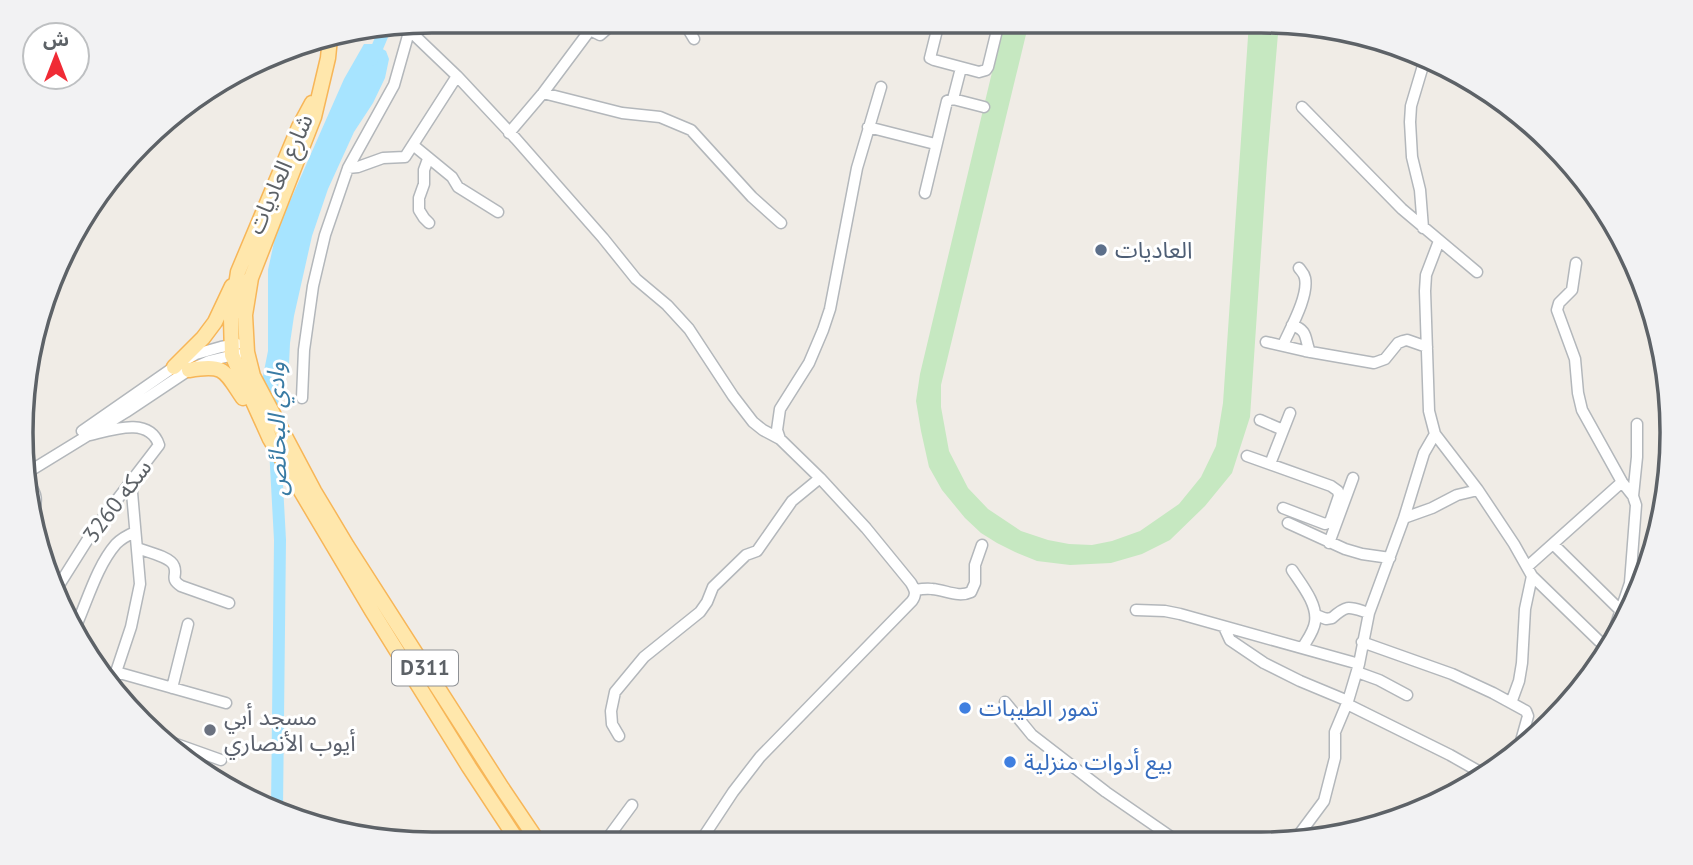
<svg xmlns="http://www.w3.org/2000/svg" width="1693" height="865" font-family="'PT Sans','Noto Sans Arabic',sans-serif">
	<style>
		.green { fill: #c6e8c1 }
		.water { fill: #a7e4ff }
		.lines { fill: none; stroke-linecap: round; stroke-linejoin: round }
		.river { stroke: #a7e4ff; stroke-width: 12 }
		.minor-casing { stroke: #b3b7bb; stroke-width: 13 }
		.major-casing { stroke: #f7b658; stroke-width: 17 }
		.minor { stroke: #fff; stroke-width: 10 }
		.major { stroke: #ffe7ac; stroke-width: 14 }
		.service-dot { fill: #5c6f8a; stroke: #fff; stroke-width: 2.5 }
		.shop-dot { fill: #3f7fe0; stroke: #fff; stroke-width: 2.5 }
		.worship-dot { fill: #6b7280; stroke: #fff; stroke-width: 2.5 }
		.labels { text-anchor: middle; stroke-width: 6; stroke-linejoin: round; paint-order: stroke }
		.shield { fill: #fff; stroke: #8e9195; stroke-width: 2 }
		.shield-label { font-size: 21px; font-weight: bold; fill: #5d6267 }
		.street-label { font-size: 23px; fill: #5d6267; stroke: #fff }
		.service-label { font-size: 23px; fill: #4e5e75; stroke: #fff; text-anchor: start }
		.shop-label { font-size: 23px; fill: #366cbe; stroke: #fff; text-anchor: start }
		.worship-label { font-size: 23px; fill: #5b616d; stroke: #fff; text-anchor: start }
		.water-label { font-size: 24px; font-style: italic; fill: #397ba4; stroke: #fff }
		.rim { fill: none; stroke: #5d6267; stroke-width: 3.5 }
	</style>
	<rect width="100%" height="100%" fill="#f0ece6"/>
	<path class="green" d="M1004 22H1029L941 385V407L949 451 968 488 988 509 1021 531 1048 540 1069 544 1092 545 1112 541 1140 531 1179 504 1201 477 1216 446 1223 403 1249 22H1279L1267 163 1250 417 1232 473 1205 506 1170 540 1142 554 1111 563 1070 565 1037 561 1015 552 997 543 981 533 965 518 942 490 929 467 921 431 916 401 920 374Z"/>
	<path class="water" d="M364 44H374L386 51 389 59 385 78 373 103 354 132 328 189 312 236 294 316 290 343 289 364 282 380 272 385 262 381 268 351V270L276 233 344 79Z"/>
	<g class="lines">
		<path class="river" d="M372 60 385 29
			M273 413 272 385 274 368
			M275 448 280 540 277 808"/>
		<defs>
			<path id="minor" d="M678 21 688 29 694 39
				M939 22 930 58 934 60 979 72 986 70 988 67 999 22
				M410 31 457 76 516 139 603 238 636 279 667 305 689 329 733 396 753 422 763 430 780 439
				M543 93 622 113 660 117 691 130 752 197 781 223
				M953 99 961 68
				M1302 107 1402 209 1477 272
				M868 127 935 144
				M509 133 543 93 590 30 600 35 616 21
				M413 145 452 177 458 187 498 212
				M428 159 424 170V184L419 198V210L424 218 429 223
				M348 168 358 167 383 158 405 157 457 76
				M925 193 947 101 953 99 984 107
				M1423 228 1420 190 1412 157 1410 122 1411 106 1425 59
				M1439 241 1426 275 1425 291 1429 411 1435 434 1478 490 1514 544 1532 576 1599 641 1608 646
				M1576 263 1572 290 1559 303 1557 310 1575 359 1578 393 1582 410 1622 482 1633 496 1636 505 1630 583 1609 645
				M1292 325C1309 331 1304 338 1310 352
				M1266 342 1305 351 1374 363 1385 359 1398 343 1403 341 1407 340 1427 347
				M1283 345C1290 329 1309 296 1305 278 1304 273 1302 272 1299 268
				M302 398 304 350 313 286 325 235 348 168 394 85 411 25
				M1260 420 1283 430
				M82 431 174 367 196 354 221 347 237 344
				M1247 456 1331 486 1338 491 1339 496 1330 522 1325 524 1283 508
				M22 459 33 469
				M1270 464 1290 413
				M25 474 126 412 189 370 209 361 238 354
				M27 481C35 491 38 498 34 510
				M1633 496 1637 457V424
				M1404 518 1432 508 1457 495 1478 490
				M1288 523 1345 549 1362 554 1390 558
				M1329 543 1353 478
				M1553 544 1621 611
				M137 548C145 551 171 557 174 566 178 576 169 578 181 586L229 603
				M1527 567 1622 482
				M1292 570C1301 584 1318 604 1315 622 1314 631 1307 640 1303 647
				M915 590C921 589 927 588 932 589 946 590 958 598 971 592L975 583V565L982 545
				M54 593 93 531 159 445C149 415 109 431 86 436
				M1136 610 1165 611 1180 614 1359 664
				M1316 615 1326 619 1332 618C1348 604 1349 607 1369 613
				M76 626C88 599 97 566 116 544 122 538 128 535 135 532
				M1224 627 1230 640 1264 663 1300 681 1348 701
				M1362 642 1452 674 1493 693 1526 711 1528 716 1519 748
				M116 672 131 627 140 584 131 481
				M1357 672 1379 680 1407 695
				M113 681 116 672 226 703
				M172 688 188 624
				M1005 702 1032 735 1106 792 1177 841
				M1511 703 1519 681 1522 663 1525 609 1532 576
				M1347 704 1450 755 1487 776
				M619 736 612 724 611 711 615 692 644 657 700 612 707 602 713 587 746 555 757 551 792 501 820 478
				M165 740 221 760
				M1295 840 1324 801 1335 758V732L1348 701 1359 664 1369 613 1404 518 1424 453 1435 434
				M700 842 733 792 760 757 912 601C917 594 915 590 911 583L866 528 820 478 780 439 777 430 780 409 809 363 823 330 830 309 857 168 881 87
				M604 843 632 805"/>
			<path id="major" d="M330 38 328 58 314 117 251 278 245 315 247 352 253 376 314 491 347 546 502 788 539 843
				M312 103 299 127 238 272 231 318 232 355 270 439 372 611 469 767 519 843
				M174 367 203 338 215 322 232 286
				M189 370C225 364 224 370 243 398"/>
		</defs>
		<use href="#minor" class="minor-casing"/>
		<use href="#major" class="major-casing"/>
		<use href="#minor" class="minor"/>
		<use href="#major" class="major"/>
	</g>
	<circle class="service-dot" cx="1101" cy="250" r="7"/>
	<g class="shop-dot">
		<circle cx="965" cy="708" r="7"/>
		<circle cx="1010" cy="762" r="7"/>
	</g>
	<circle class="worship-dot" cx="210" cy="730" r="7"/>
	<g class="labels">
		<rect class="shield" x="392" y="650.5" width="66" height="35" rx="5"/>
		<g class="shield-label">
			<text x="425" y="675">D311</text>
		</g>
		<g class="street-label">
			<text transform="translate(280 174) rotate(-66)" y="8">شارع العاديات</text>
			<text transform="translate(117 501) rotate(-53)" y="8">سكه 3260</text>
		</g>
		<g class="service-label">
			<text x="1115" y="258">العاديات</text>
		</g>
		<g class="shop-label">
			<text x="979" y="716">تمور الطيبات</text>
			<text x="1024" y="770">بيع أدوات منزلية</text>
		</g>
		<g class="worship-label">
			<text x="224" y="725">مسجد أبي<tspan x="224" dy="26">أيوب الأنصاري</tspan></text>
		</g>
		<g class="water-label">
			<text transform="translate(277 429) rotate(-91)" y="8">وادي البحائص</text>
		</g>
	</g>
	<path d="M0 0H1693V865H0ZM432 33H1261A399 399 0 0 1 1660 432V433A399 399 0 0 1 1261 832H432A399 399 0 0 1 33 433V432A399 399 0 0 1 432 33Z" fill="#f2f2f3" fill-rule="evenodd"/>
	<path class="rim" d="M432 33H1261A399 399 0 0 1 1660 432V433A399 399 0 0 1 1261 832H432A399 399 0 0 1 33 433V432A399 399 0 0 1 432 33Z"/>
	<g transform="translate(56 56)"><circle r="33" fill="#ffffff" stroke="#bec0c2" stroke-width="2"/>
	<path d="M0-5L12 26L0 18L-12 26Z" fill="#f02b35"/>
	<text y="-10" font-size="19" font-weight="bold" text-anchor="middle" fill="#5d6267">ش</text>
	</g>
</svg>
